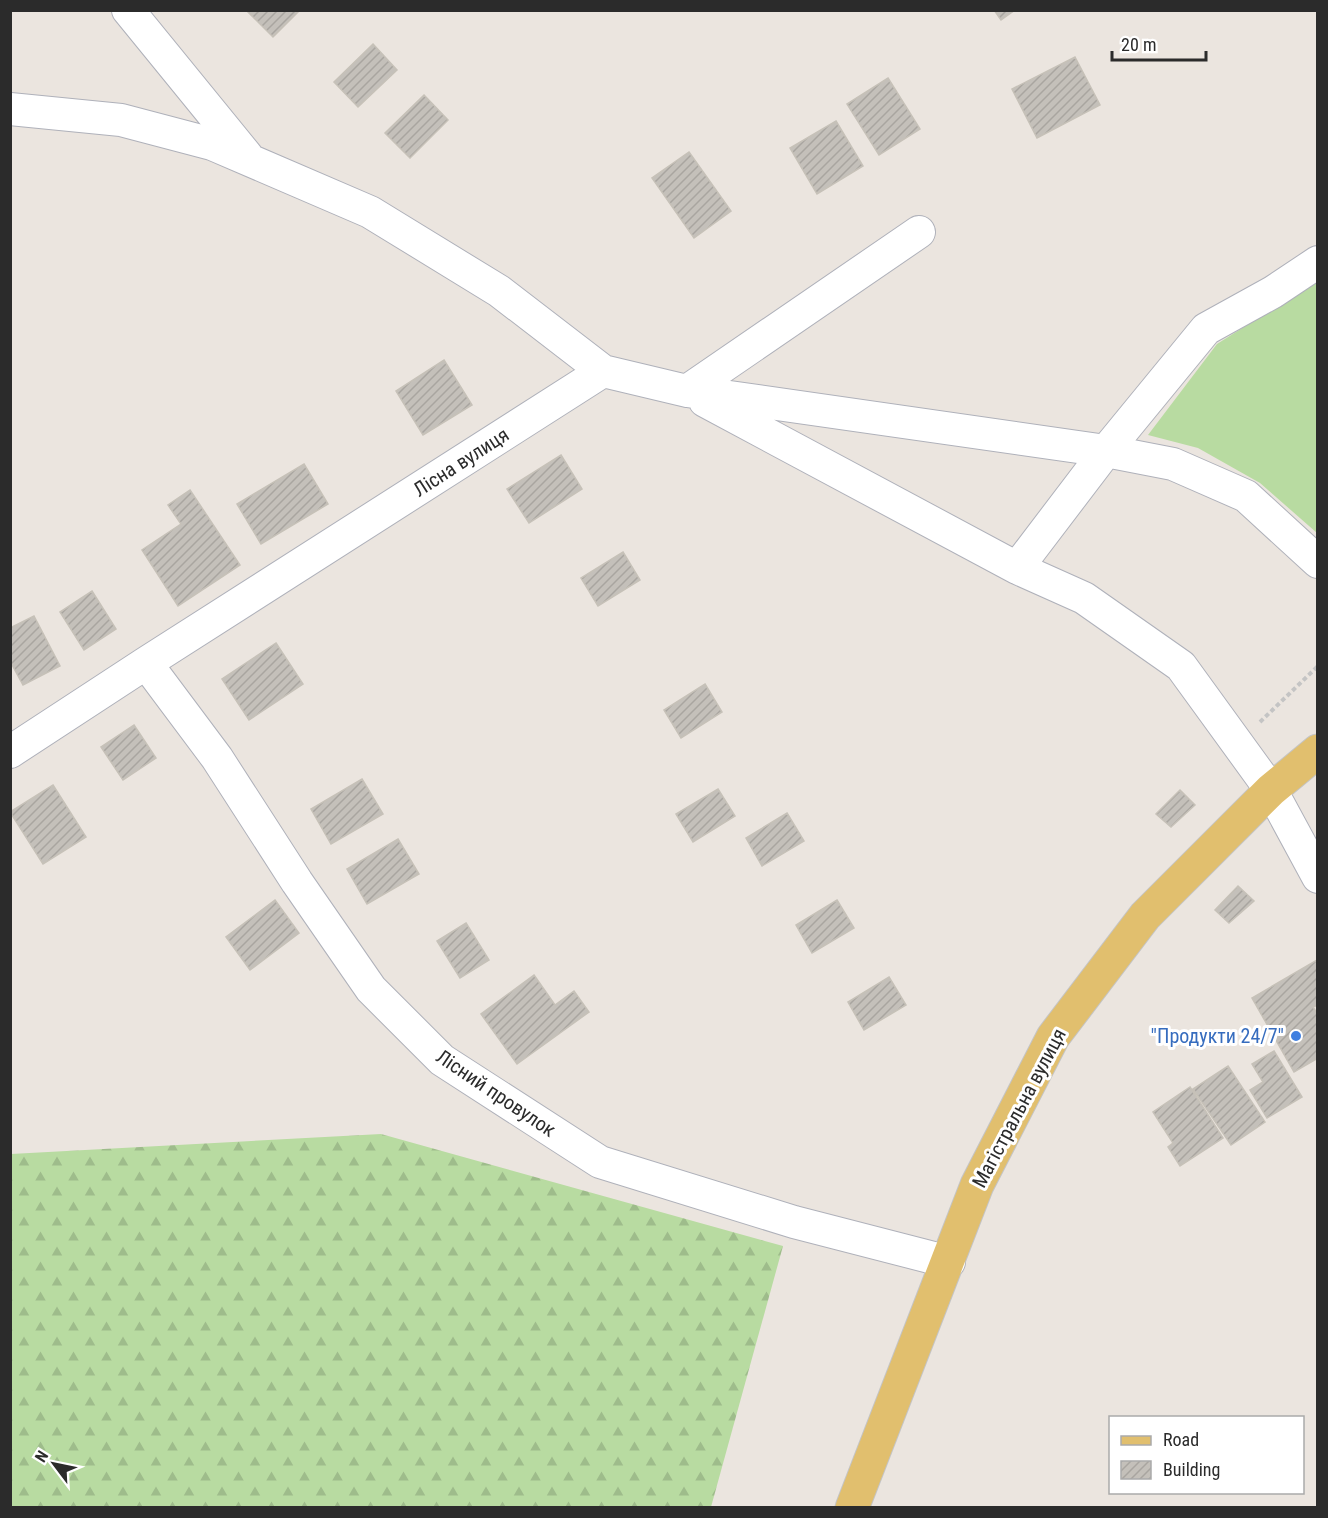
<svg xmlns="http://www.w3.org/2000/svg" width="1328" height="1518" font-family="'Roboto Condensed',sans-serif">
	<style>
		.grass { fill: #b8dba1 }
		.forest { fill: url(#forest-firs) }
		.building { fill: url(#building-hatch); stroke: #c6c1b8; stroke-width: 1.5 }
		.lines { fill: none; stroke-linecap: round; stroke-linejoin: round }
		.minor-casing { stroke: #afb1ba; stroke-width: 34 }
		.major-casing { stroke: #c4c4c4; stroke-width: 35 }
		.path { stroke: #c4c4c4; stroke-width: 4; stroke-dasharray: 4.5 3; stroke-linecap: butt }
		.minor { stroke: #fff; stroke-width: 32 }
		.major { stroke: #e1bf6e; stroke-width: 33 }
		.shop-dot { fill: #3f7fe0; stroke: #fff; stroke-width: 2 }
		.labels { text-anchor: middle; stroke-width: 6; stroke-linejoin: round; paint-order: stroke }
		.street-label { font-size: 20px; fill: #2b2b2b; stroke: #fff }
		.shop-label { font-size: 20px; fill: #366cbe; stroke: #fff; text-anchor: end }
	</style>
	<defs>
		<pattern id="forest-firs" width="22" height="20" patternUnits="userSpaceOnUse" patternTransform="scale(1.5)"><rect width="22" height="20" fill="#b8dba1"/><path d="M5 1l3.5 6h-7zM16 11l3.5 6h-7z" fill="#9ebc8b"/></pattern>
		<pattern id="building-hatch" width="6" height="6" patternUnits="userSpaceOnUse" patternTransform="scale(1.5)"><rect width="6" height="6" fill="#c4c0ba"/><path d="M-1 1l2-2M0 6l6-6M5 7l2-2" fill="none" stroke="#a9a5a0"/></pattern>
	</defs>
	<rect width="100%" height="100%" fill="#ebe5df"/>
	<path class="grass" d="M1317 281V533L1260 483 1198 448 1148 435 1217 344Z"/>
	<path class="forest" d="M381 1134 783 1246 711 1507H11V1154Z"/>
	<path class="building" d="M249 10H300L273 37 248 12Z
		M994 10H1015L1001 20Z
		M373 44 397 70 358 107 334 82Z
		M1075 57 1100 105 1037 138 1012 89Z
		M888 78 920 129 879 155 847 104Z
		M424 95 448 120 410 158 385 133Z
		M836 121 863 166 817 194 790 148Z
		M689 152 731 211 694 238 652 178Z
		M444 360 472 405 423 435 396 391Z
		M561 455 582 489 529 523 507 489Z
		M304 464 328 504 261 544 237 504Z
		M190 490 240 565 178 606 142 550 181 524 168 505Z
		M623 552 640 580 598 606 581 578Z
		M92 591 116 629 84 650 60 612Z
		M34 616 60 666 23 685 10 661V628Z
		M276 643 303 684 249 720 222 679Z
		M705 684 722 712 681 738 664 710Z
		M134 725 156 758 123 780 101 747Z
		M362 779 383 814 331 844 311 809Z
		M53 785 86 837 43 864 10 812Z
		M718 789 735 816 693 842 676 814Z
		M1180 790 1195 805 1171 827 1156 814Z
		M787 813 804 841 762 866 746 838Z
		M398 839 419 874 367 904 347 869Z
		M1238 886 1254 901 1229 923 1215 910Z
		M275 900 299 933 250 970 226 937Z
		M837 900 854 928 812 953 796 925Z
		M466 923 489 960 460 978 437 941Z
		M1317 960 1318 1005 1313 1007 1318 1015V1058L1294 1072 1252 998Z
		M534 975 555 1005 574 991 589 1012 517 1064 481 1014Z
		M889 977 906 1005 864 1030 848 1002Z
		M1274 1051 1302 1097 1267 1118 1250 1090 1263 1082 1252 1064Z
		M1228 1066 1265 1122 1231 1145 1193 1089Z
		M1190 1087 1223 1138 1180 1166 1168 1147 1173 1143 1153 1112Z"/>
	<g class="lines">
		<defs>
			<path id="minor" d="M128 10 247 156
				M10 109 121 120 212 144 370 212 499 291 603 371
				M687 391 919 232
				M705 401 1017 568 1084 598 1181 666 1271 790 1318 877
				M1017 568 1106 451 1206 329 1273 292 1318 262
				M146 663 217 758 297 882 371 989 442 1060 600 1162 794 1222 949 1262
				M10 752 146 663 603 371 687 391 1106 451 1173 464 1246 496 1318 562"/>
			<path id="major" d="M852 1508 977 1185 1053 1037 1145 916 1271 790 1318 751"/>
		</defs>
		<use href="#minor" class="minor-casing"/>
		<use href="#major" class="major-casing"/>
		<path class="path" d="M1260 722 1318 666"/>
		<use href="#minor" class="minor"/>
		<use href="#major" class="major"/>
	</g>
	<circle class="shop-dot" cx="1296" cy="1036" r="6"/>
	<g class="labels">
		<g class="street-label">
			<text transform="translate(461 462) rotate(-33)" y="7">Лісна вулиця</text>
			<text transform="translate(496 1093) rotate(34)" y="7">Лісний провулок</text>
			<text transform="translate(1019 1108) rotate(-62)" y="7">Магістральна вулиця</text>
		</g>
		<g class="shop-label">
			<text x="1284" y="1043">"Продукти 24/7"</text>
		</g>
	</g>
	<rect width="1328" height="1518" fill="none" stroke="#2b2b2b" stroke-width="24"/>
	<rect x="1109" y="1416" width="195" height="78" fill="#ffffff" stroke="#aaaaaa" stroke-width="1.5"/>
	<rect x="1121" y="1436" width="30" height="9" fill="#e1bf6e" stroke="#aaaaaa" stroke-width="1.5"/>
	<text x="1163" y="1446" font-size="18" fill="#2b2b2b">Road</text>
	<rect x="1121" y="1461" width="30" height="18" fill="url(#building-hatch)" stroke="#aaaaaa" stroke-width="1.5"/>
	<text x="1163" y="1476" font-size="18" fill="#2b2b2b">Building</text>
	<g transform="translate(54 1464) rotate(302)" stroke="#ffffff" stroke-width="4.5" paint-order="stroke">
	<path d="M0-4.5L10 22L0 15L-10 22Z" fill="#2b2b2b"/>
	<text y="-9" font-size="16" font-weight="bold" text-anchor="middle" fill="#2b2b2b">N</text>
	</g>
	<path d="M1112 51v9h94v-9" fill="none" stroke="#2b2b2b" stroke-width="3"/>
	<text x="1121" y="51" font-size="18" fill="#2b2b2b" stroke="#ffffff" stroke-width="4.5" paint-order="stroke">20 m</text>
</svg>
